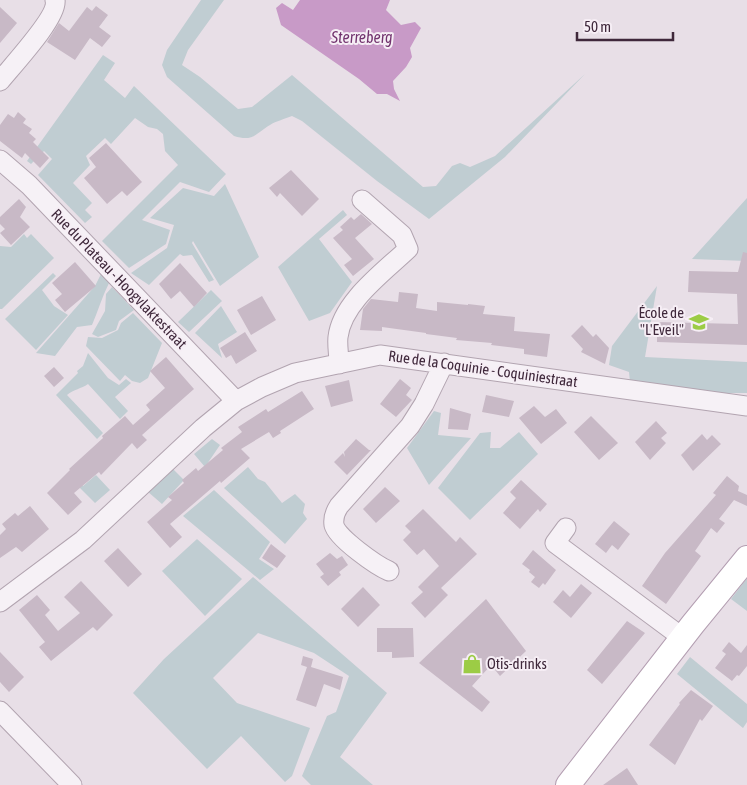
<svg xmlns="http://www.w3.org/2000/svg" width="747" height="785" font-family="'Asap Condensed',sans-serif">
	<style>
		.green { fill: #c0cdd2 }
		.water { fill: #c89ac7 }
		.building { fill: #c8b9c6 }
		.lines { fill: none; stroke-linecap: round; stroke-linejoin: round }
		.minor-casing { stroke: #b2a4b0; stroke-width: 21 }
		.major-casing { stroke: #b39eb1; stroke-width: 26 }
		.minor { stroke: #f6f1f6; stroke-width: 19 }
		.major { stroke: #fff; stroke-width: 24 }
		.labels { text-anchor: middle; stroke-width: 4; stroke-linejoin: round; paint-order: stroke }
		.street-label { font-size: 15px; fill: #3f283b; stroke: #f6eef5 }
		.poi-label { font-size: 15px; fill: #3f283b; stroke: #f6eef5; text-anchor: end }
		.water-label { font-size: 16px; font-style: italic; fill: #72336e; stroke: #f6eef5 }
	</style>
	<rect width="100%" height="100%" fill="#e8dfe7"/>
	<path class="green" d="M201 0H224L188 50 182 65 200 77 238 109 252 107 292 75 423 187 436 186 452 166 460 163 470 167 495 156 585 74 505 157 429 219 377 181 302 121 292 116C285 119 276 121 270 125 255 134 253 142 234 136L167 77 162 65 167 50Z
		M103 55 115 63 104 80 125 98 134 86 226 174 209 192 180 182 142 220 170 230 166 244 129 268 102 241 178 165 165 151 163 134 157 129 148 127 135 118 111 144 105 138 86 156 90 165 73 183 92 203 85 210 92 217 85 223 38 175 52 159 44 151 31 164 27 161Z
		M225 184 259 257 220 286 193 241 192 243 214 280 209 282 192 255 183 256 180 254 149 285 131 273 167 248 174 225 150 218 183 188 214 196Z
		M747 198V261L692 259Z
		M343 210 347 215 319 239 352 282 330 313 309 321 278 267Z
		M24 234 27 238 31 234 54 258 2 309H0V246L11 247Z
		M53 273 56 276 42 290 54 306 68 315 36 350 5 319Z
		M101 274 109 283C102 297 98 311 92 325L77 327 55 356 36 353 95 286Z
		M657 286 645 357 747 362V393H722L630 382 629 372 609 365 612 346Z
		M112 287 134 310 119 321 116 330 98 337 92 334 105 311 106 294Z
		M211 290 222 301 189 332 178 322Z
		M221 306 237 332 218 344 222 358 195 333Z
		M133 313 162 343 148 378 140 383 132 381 125 375 120 381 86 346 88 337 102 338 118 330 121 323Z
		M88 353 108 378 119 385 126 379 131 383 115 397 128 411 120 419 88 384C81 389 74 389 67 395L103 433 97 439 56 395 78 373 77 371 83 366Z
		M434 411 441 413 438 435 471 438 429 485 407 448Z
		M491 432 490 448H500L519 432 538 454 470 520 438 488 480 433Z
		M212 439 220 445 205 467 194 454Z
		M248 467 258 479 265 482 282 503 295 494 305 504 303 513 307 519 285 544 224 488Z
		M172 468 184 480 162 504 147 491Z
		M72 475 83 486 96 475 110 490 95 503 70 478Z
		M214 490 270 542 259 559 274 569 260 580 183 516Z
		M197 539 242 579 205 616 162 571Z
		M253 577 387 693 340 757 373 785H311L302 776 327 716 336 712 349 676 314 653 258 633 213 678 237 703 310 728 292 776 285 782 241 736 207 769 133 693 164 659Z
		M747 578V611L731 599Z
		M690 657 747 704V722L743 728 677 674Z"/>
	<path class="water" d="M300 0H390L386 10 401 25 415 22 421 28 410 48 412 57 406 67 393 81 394 89 400 101 387 94H377L359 79 281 25 276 8 282 3 293 10Z"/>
	<path class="building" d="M96 6 108 15 99 27 111 36 102 47 90 38 75 60 47 42 59 23 69 31 87 7 92 11Z
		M0 7 17 23 0 43Z
		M18 112 26 119 23 123 32 129 29 133 36 139 33 142 49 158 40 168 25 153 22 158 0 141V125L8 114 14 118Z
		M106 143 142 182 127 196 122 191 107 204 84 178 96 167 89 158Z
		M291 170 319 199 302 216 280 193 277 197 269 188Z
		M19 199 26 207 20 217 30 227 11 245 0 233 5 229 0 224V217Z
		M361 214 372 224 355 238 374 259 353 276 344 265 352 259 333 238 343 230 340 227 351 217 354 220Z
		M743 252 747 253V345L657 342V322L738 324 737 294 688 292 689 271 738 272Z
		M75 262 96 286 65 312 55 300 62 294 52 283Z
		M180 263 207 293 194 307 180 291 171 299 159 284Z
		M399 292 418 294 416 308 437 311V302L468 305V304L485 306 483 314 515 317 514 331 550 334 547 357 524 354V349L491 345 492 343 456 340 457 338 426 334V333L382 327V331L360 330 363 309 371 299 398 302Z
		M262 296 276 320 251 335 237 310Z
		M582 325 593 337 596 334 609 348 605 364 581 352 583 349 571 336Z
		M245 332 257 351 236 364 231 355 226 358 220 348Z
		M166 357 194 389 142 435 147 440 137 449 132 443 101 475 99 472 74 493 82 502 68 515 47 493 70 470 69 469 103 438 102 436 125 416 133 425 150 410 146 405 165 388 150 371Z
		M54 367 64 378 54 387 44 376Z
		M400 379 411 388 406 395 412 400 396 417 380 404Z
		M349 380 353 401 331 407 325 386Z
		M302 391 314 409 280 431 281 433 273 438 269 432 241 449 250 458 221 483 220 481 170 524 182 537 170 548 147 522 172 500 168 497 184 483 182 480 196 468 198 471 223 450 221 448 242 432 238 427 266 409 268 412Z
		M486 395 514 401 509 417 482 412Z
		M534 406 545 417 556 409 567 423 541 444 519 418Z
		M450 408 471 414 468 430 448 429Z
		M591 416 618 443 599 460 574 432Z
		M656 421 667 433 661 438 666 443 650 460 635 442Z
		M702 434 707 440 712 435 721 444 693 471 681 455Z
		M356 439 369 450H371L347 475 334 462 343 453 345 457 344 452Z
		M727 476 739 486 738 491 747 495V506L734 500 719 519 725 523 717 533 711 528 695 551 701 556 666 604 642 586 665 553 716 495 713 493Z
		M521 480 547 504 540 512 538 509 520 529 503 513 516 498 510 492Z
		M385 487 400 501 376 523 363 509Z
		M30 506 49 529 22 552 16 547 0 558V535L6 529 2 524 15 513 18 516Z
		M423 509 456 542 460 537 477 554 441 588 448 595 425 618 411 603 423 592 418 587 439 566 424 549 417 555 403 540 411 532 405 526Z
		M614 521 630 534 618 550 612 545 606 553 595 544Z
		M271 544 286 556 277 568 262 558Z
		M118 548 142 574 128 587 104 561Z
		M533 550 556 570 545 585 543 583 539 588 531 582 535 577 529 572 530 570 522 564Z
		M330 553 337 559 342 556 348 565 339 572 341 575 328 586 320 577 324 574 316 564Z
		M81 581 113 615 97 631 93 627 51 661 39 647 45 642 19 610 37 595 50 610 45 615 58 631 80 613 64 597Z
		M581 584 592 593 571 618 553 602 563 590 570 597Z
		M363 587 380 605 358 627 341 609Z
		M486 599 526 651 500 676 491 665 472 686 490 702 482 712 419 663Z
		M627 621 645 633 602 684 587 670Z
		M377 628H413L414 657 392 658V652H377Z
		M729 642 741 653 747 645V666L739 676 737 675 732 681 715 668 726 654 722 651Z
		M0 652 24 677 9 692 0 682Z
		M303 656 313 659 311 667 343 677 340 690 324 684 316 707 296 700 307 667 301 665Z
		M691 690 713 706 702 721 700 719 675 765 649 745 680 704 679 703Z
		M627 768 638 785H603Z"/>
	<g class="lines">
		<defs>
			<path id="minor" d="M0 81C12 66 59 16 55 0
				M0 160 29 185 236 401
				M339 364C339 355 337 345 338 337 342 302 384 272 408 249L402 235 362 200
				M566 528 555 543 683 638
				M389 571C377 566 337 538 334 525 333 518 335 512 339 506L410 426 424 404 444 363
				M0 602 83 540 203 428 236 401 262 387 295 373 380 355 747 406
				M0 711 72 785"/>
			<path id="major" d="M568 785 693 624 747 558"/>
		</defs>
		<use href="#minor" class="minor-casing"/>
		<use href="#major" class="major-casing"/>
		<use href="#minor" class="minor"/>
		<use href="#major" class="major"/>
	</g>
	<defs>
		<symbol id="school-bare" viewBox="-9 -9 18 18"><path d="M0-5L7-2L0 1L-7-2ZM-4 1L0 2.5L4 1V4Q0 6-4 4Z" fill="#9ccc45" stroke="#f6eef5" stroke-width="2.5" paint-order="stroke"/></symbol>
		<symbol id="shop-bare" viewBox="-9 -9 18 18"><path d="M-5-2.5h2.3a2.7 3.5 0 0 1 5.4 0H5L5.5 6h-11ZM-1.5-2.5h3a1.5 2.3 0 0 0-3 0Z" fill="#9ccc45" stroke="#f6eef5" stroke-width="2.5" paint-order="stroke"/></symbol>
	</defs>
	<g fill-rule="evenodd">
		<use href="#school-bare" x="685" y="308" width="28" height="28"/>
		<use href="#shop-bare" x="458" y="650" width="28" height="28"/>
	</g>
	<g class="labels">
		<g class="street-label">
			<text transform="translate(119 279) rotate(46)" y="5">Rue du Plateau - Hoogvlaktestraat</text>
			<text transform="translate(483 369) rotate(8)" y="5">Rue de la Coquinie - Coquiniestraat</text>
		</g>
		<g class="poi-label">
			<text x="684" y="318">École de<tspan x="684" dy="17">"L'Eveil"</tspan></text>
			<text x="487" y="669" text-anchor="start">Otis-drinks</text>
		</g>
		<g class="water-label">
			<text x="362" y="43">Sterreberg</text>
		</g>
	</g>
	<path d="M577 32v8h96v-8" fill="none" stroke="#3f283b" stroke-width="2.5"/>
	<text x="584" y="32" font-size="15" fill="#3f283b" stroke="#f6eef5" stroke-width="4" paint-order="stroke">50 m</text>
</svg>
